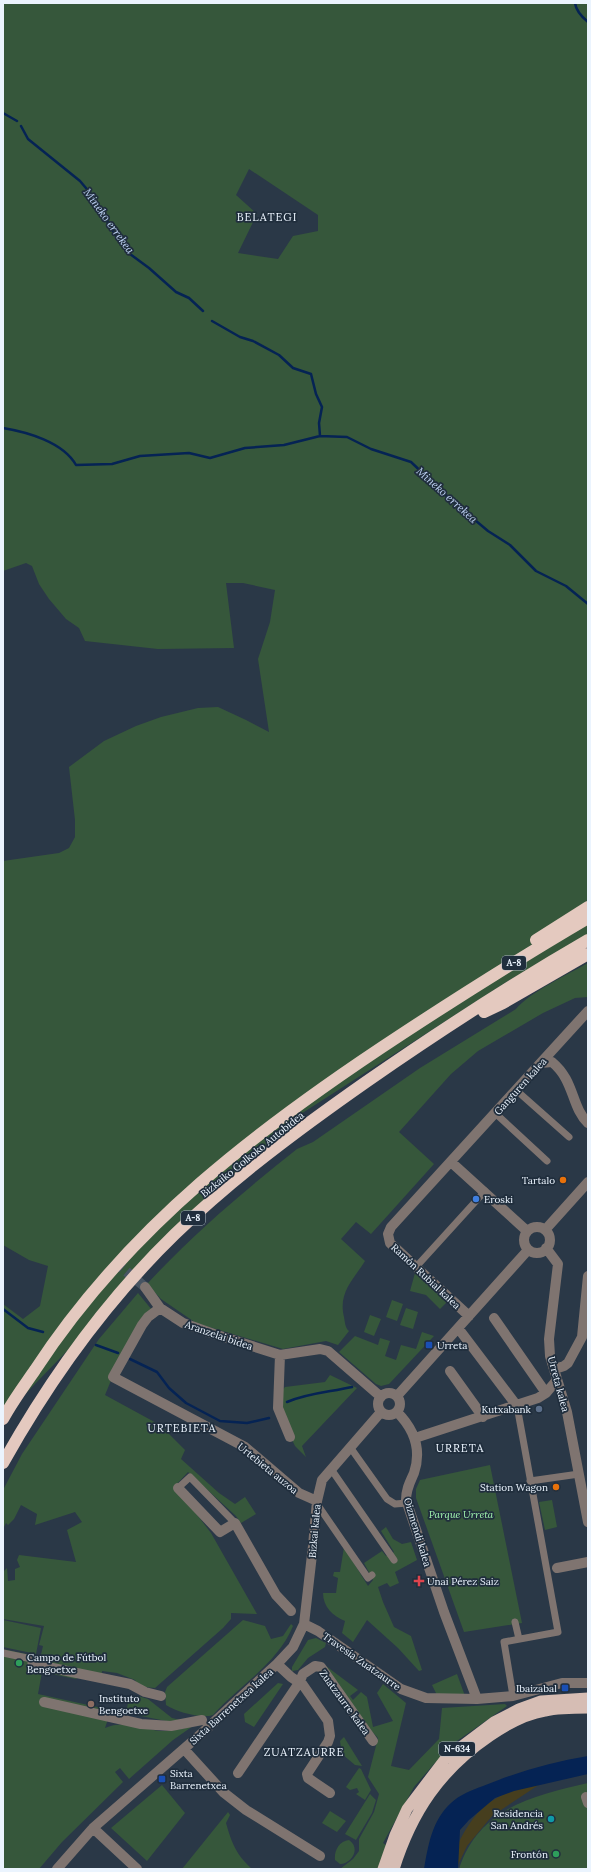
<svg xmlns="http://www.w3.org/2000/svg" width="591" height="1872" font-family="Lora,serif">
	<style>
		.green { fill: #36573b; fill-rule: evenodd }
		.sand { fill: #463e1e }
		.water { fill: #052354 }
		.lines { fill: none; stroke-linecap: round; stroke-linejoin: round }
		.stream { stroke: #052354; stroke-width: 2.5 }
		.minor-tunnel { stroke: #475462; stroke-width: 10; stroke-dasharray: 10 5; stroke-linecap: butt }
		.pedestrian { stroke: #7f7470; stroke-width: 7 }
		.minor { stroke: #7f7470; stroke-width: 10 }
		.trunk { stroke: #d6bdb4; stroke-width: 11 }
		.motorway { stroke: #e4c9bf; stroke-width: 12 }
		.food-dot { fill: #e8710a; stroke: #202e3d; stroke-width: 1.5 }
		.shop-dot { fill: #3f7fe0; stroke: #202e3d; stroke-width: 1.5 }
		.transit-dot { fill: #1a4fb4; stroke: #202e3d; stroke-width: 1.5 }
		.service-dot { fill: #5c6f8a; stroke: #202e3d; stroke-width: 1.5 }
		.health-dot { fill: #e0444e; stroke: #202e3d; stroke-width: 1.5 }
		.leisure-dot { fill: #2e9e5b; stroke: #202e3d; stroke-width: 1.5 }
		.education-dot { fill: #8d6e63; stroke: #202e3d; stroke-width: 1.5 }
		.culture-dot { fill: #0f9aa8; stroke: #202e3d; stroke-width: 1.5 }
		.labels { text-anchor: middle; stroke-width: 3.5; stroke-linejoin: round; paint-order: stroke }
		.shield { fill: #202e3d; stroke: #aeb9c4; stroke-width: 1 }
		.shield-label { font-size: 9px; font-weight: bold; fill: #ebf4fe }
		.street-label { font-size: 10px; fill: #ebf4fe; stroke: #202e3d }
		.poi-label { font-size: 10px; fill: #ebf4fe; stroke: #202e3d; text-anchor: end }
		.park-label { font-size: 10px; font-style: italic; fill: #a2f7af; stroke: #202e3d }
		.neighbourhood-label { font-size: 11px; letter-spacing: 1px; fill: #ebf4fe; stroke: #202e3d }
		.water-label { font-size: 11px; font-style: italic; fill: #bcd0f1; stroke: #202e3d }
	</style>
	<rect width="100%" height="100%" fill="#2a3847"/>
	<path class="green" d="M3 3H588V935L508 981 290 1121 3 1417V1304L23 1319 40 1306 48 1266 29 1260 3 1245V861L59 853 69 848 75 837V820L69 767 104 741 136 726 161 717 198 708 218 707 246 720 269 732 258 659 270 622 275 590 243 583H226L234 648 158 649 85 641 79 628 66 619 49 599 39 584 32 566 26 563 3 571ZM249 169 318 215V231L293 236 278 259 238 253 257 214 236 195Z
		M588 963V997L575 998 543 1013 478 1051 451 1074 399 1132 434 1164 371 1234 356 1222 341 1239 365 1261C353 1280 338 1293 344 1317 345 1322 345 1328 349 1331L338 1345 326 1341 283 1349 196 1323 161 1299 147 1284C193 1234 244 1191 297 1149L313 1142 420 1068 516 1009C530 992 567 975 588 963Z
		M415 1273 422 1276 448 1301 440 1309 426 1295 410 1291Z
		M138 1293 152 1310 112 1378 105 1395 160 1425 185 1450 181 1459 219 1493 235 1504 245 1497 256 1514 241 1523 236 1516 188 1472 175 1486 211 1533 257 1614 231 1613V1619L223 1628 155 1688 144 1687 136 1682 135 1680 117 1673 102 1671V1676L39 1663 43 1646 39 1645 44 1626 3 1619V1572L7 1568 8 1581 15 1580V1569L20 1567 17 1560 19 1555 76 1562 67 1530 82 1522 75 1512 35 1525 37 1514 21 1505 14 1519 8 1525 6 1523 3 1529V1490L22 1454 99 1339Z
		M392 1300 403 1304 397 1321 386 1317Z
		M406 1308 418 1312 413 1329 400 1325Z
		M370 1315 381 1319 374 1336 364 1332Z
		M422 1332 434 1336 389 1384 381 1386 376 1384 339 1352 355 1336 378 1345 380 1338 390 1341 385 1356 396 1360 401 1345 416 1349Z
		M330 1375 357 1388 302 1446 306 1457 295 1446 279 1413 278 1395 285 1387 325 1382Z
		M490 1465 522 1623 464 1632 416 1498V1489L420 1480Z
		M552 1500 557 1527 545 1530 539 1502Z
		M386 1527 393 1539 402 1544 411 1542 417 1560 395 1572 399 1583 390 1587 387 1583 378 1587 383 1602 394 1627 411 1636 422 1670 419 1671 398 1648 367 1620 353 1642 342 1633 345 1621C333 1616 323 1607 323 1593H336L338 1578 333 1576 334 1572H340L344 1547 368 1586 373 1580 364 1563 382 1551 386 1556 394 1552 381 1531Z
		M3 1620 41 1628 36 1654 3 1647Z
		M243 1620 265 1626 271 1639 283 1636 291 1624 293 1626C278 1663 239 1686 213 1715 202 1719 176 1712 166 1705L165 1692 167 1687Z
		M316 1638 326 1643 325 1647 308 1658 298 1670 292 1671V1667L308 1640Z
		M3 1649 36 1656 33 1670 39 1668 78 1677 76 1679 42 1672 38 1694 111 1710 105 1728C126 1718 147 1732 168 1731 177 1730 185 1728 193 1726L173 1740 129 1779 120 1768 115 1772 123 1782 62 1842 39 1869H3Z
		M326 1666 358 1690 350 1696 353 1700 361 1692 367 1697 373 1727 393 1721 377 1693 383 1684 406 1703 391 1766 409 1770 439 1739 442 1708 505 1704 507 1706 457 1741 433 1765 414 1787 383 1843 386 1845 378 1869H340L353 1859 359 1851V1839L374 1812 379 1794 368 1777 378 1738 360 1719Z
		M457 1674 465 1696 438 1697 432 1685Z
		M278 1683 283 1684 254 1727 245 1722 244 1714Z
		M138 1696 148 1699 172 1718 185 1721 171 1722 126 1713 129 1698Z
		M344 1737 362 1766 355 1765 342 1754 340 1741Z
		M359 1768 361 1769 371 1790 365 1800 356 1794 359 1792 357 1788 350 1790 346 1787Z
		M588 1783V1869H459C479 1808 532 1796 588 1783Z
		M162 1785 185 1813 147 1861 111 1828Z
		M370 1794 376 1800 372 1813 356 1840 345 1834Z
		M330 1811 346 1821 337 1832 322 1823Z
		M228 1812 230 1815 226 1823C232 1844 236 1854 252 1869H182Z
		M349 1840C361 1848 352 1864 340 1864L335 1860C334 1851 339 1841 349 1840Z"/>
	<path class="sand" d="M525 1782H543L492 1816 467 1846 456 1869H447C457 1845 468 1818 490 1802 501 1795 514 1789 525 1782Z"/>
	<path class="water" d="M588 1756V1774L514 1791 495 1798 469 1820 460 1830 458 1869H424C428 1846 432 1820 451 1803 459 1795 472 1790 483 1786 517 1772 552 1762 588 1756Z"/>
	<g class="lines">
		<path class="stream" d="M575 3C576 11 582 17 588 22
			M3 113 17 121
			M21 126 28 139 80 181 91 194 116 236 130 254 149 268 176 292 189 298 203 311
			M212 321 240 337 253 341 279 355 293 368 311 374 316 394 322 407 319 423 320 436
			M3 428C27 432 63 442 76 465L112 464 140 456 189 453 210 458 245 448 284 445 320 436 347 437 371 449 411 462 450 499 488 531 510 545 536 571 566 586 588 604
			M3 1309 28 1328 43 1332
			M96 1345 118 1353
			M130 1359 157 1372 169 1388 186 1403 220 1421 247 1423 269 1418
			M287 1402C308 1393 330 1392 352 1387"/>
		<path class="minor-tunnel" d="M115 1262 145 1287"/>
		<path class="pedestrian" d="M516 1090 569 1137
			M495 1113 547 1161
			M416 1267 485 1191
			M350 1447 387 1499 395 1504 407 1503
			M331 1469 394 1560
			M530 1481 579 1474
			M178 1488 190 1477 235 1523
			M317 1504 368 1578 372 1575
			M515 1622 519 1639
			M3 1653 32 1659 31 1663 37 1664
			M513 1696 504 1642 558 1632 517 1406"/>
		<path class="minor" d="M541 1063 552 1062C575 1081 571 1107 588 1123
			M451 1162 527 1231
			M524 1240a13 13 0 1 1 26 0a13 13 0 1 1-26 0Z
			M545 1230 588 1182
			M546 1248 558 1264 549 1339 550 1356 567 1412 588 1522
			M145 1287 160 1308 183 1323 214 1334 280 1355 320 1349 328 1351 381 1397
			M160 1308 148 1317 142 1325 113 1377 245 1447 299 1493 317 1501
			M469 1316 390 1243 388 1234 391 1227 588 1011
			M494 1318 546 1393
			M458 1328 517 1406
			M280 1355 278 1408 290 1437
			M555 1369 564 1366 568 1363 582 1337 588 1276
			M450 1371 483 1417
			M378 1404a11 11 0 1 1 22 0a11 11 0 1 1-22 0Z
			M397 1396 528 1250
			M397 1412C414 1429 422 1449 414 1473 410 1482 406 1489 406 1500L444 1612 477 1699
			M415 1438 538 1398 546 1393 557 1380
			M178 1488 220 1532 235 1523 276 1595 291 1611
			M557 1568 588 1562
			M304 1624 318 1631 401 1689 426 1698 477 1699 513 1696 562 1683H588
			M277 1664 291 1677 303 1685 328 1721 330 1736 328 1742 307 1774 308 1778 330 1793
			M38 1665 130 1684 145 1692 161 1696
			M44 1702 141 1724 171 1726 202 1720
			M184 1749 223 1792 246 1810 320 1856
			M238 1773 299 1683 303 1674 315 1666 321 1667 373 1741
			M586 1797 588 1803
			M93 1828 137 1869
			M57 1869 93 1828 202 1733 277 1664 293 1647 304 1624 313 1546 317 1501 322 1480 381 1412"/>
		<path class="trunk" d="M383 1869 395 1835 407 1809 445 1759 494 1722 519 1709 541 1701 588 1698
			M394 1869C412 1812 440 1770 490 1736 506 1725 526 1714 545 1711 559 1708 574 1708 588 1708"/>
		<path class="motorway" d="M536 940 588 907
			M484 1012 503 1003 588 954
			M3 1419C12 1402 24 1386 35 1370 129 1226 260 1127 402 1034 463 994 525 955 588 918
			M3 1463C50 1379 106 1301 175 1234 234 1177 299 1129 366 1082 438 1032 512 984 588 940"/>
	</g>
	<g class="food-dot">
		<circle cx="563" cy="1180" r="4"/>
		<circle cx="556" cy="1487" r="4"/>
	</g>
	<circle class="shop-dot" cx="476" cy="1199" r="4"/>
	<g class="transit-dot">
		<rect x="425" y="1341" width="8" height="8" rx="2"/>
		<rect x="561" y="1684" width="8" height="8" rx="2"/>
		<rect x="158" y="1775" width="8" height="8" rx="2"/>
	</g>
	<circle class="service-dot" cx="539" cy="1409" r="4"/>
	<path class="health-dot" d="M417 1575h4v4h4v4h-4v4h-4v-4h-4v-4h4z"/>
	<g class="leisure-dot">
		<circle cx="19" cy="1663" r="4"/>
		<circle cx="556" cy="1854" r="4"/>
	</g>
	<circle class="education-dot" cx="91" cy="1704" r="4"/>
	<circle class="culture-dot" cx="551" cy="1819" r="4"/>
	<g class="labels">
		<g class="shield">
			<rect x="502" y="956" width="24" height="14" rx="3"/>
			<rect x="181" y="1211" width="24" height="14" rx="3"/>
			<rect x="439" y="1742" width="36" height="14" rx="3"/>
		</g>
		<g class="shield-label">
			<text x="514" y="966">A-8</text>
			<text x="193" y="1221">A-8</text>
			<text x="457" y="1752">N-634</text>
		</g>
		<g class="street-label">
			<text transform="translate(520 1086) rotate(-48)" y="4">Ganguren kalea</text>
			<text transform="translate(252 1154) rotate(-39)" y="4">Bizkaiko Golkoko Autobidea</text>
			<text transform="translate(426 1276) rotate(43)" y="4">Ramón Rubial kalea</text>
			<text transform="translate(219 1335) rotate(19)" y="4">Aranzelai bidea</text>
			<text transform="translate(559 1384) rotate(75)" y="4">Urreta kalea</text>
			<text transform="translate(268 1468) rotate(39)" y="4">Urtebieta auzoa</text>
			<text transform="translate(314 1531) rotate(-85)" y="4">Bizkai kalea</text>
			<text transform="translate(418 1532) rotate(73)" y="4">Oizmendi kalea</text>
			<text transform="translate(362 1661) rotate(35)" y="4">Travesía Zuatzaurre</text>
			<text transform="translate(345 1702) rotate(54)" y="4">Zuatzaurre kalea</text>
			<text transform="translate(231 1706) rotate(-42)" y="4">Sixta Barrenetxea kalea</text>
		</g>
		<g class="poi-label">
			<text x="555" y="1184">Tartalo</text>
			<text x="484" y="1203" text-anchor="start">Eroski</text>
			<text x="437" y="1349" text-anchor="start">Urreta</text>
			<text x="531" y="1413">Kutxabank</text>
			<text x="548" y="1491">Station Wagon</text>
			<text x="427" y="1585" text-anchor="start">Unai Pérez Saiz</text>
			<text x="27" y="1661" text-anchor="start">Campo de Fútbol<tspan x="27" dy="12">Bengoetxe</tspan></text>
			<text x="557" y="1692">Ibaizabal</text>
			<text x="99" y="1702" text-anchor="start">Instituto<tspan x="99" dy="12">Bengoetxe</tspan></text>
			<text x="170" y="1777" text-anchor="start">Sixta<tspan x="170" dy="12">Barrenetxea</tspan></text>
			<text x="543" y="1817">Residencia<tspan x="543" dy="12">San Andrés</tspan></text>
			<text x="548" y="1858">Frontón</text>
		</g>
		<g class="park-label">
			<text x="461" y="1518">Parque Urreta</text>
		</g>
		<g class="neighbourhood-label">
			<text x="267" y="221">BELATEGI</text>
			<text x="182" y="1432">URTEBIETA</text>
			<text x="460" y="1452">URRETA</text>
			<text x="304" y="1756">ZUATZAURRE</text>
		</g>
		<g class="water-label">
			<text transform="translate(109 221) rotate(54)" y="4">Mineko errekea</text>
			<text transform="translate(447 495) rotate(42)" y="4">Mineko errekea</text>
		</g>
	</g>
	<rect width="591" height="1872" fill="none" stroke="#ebf4fe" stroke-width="8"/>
</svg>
